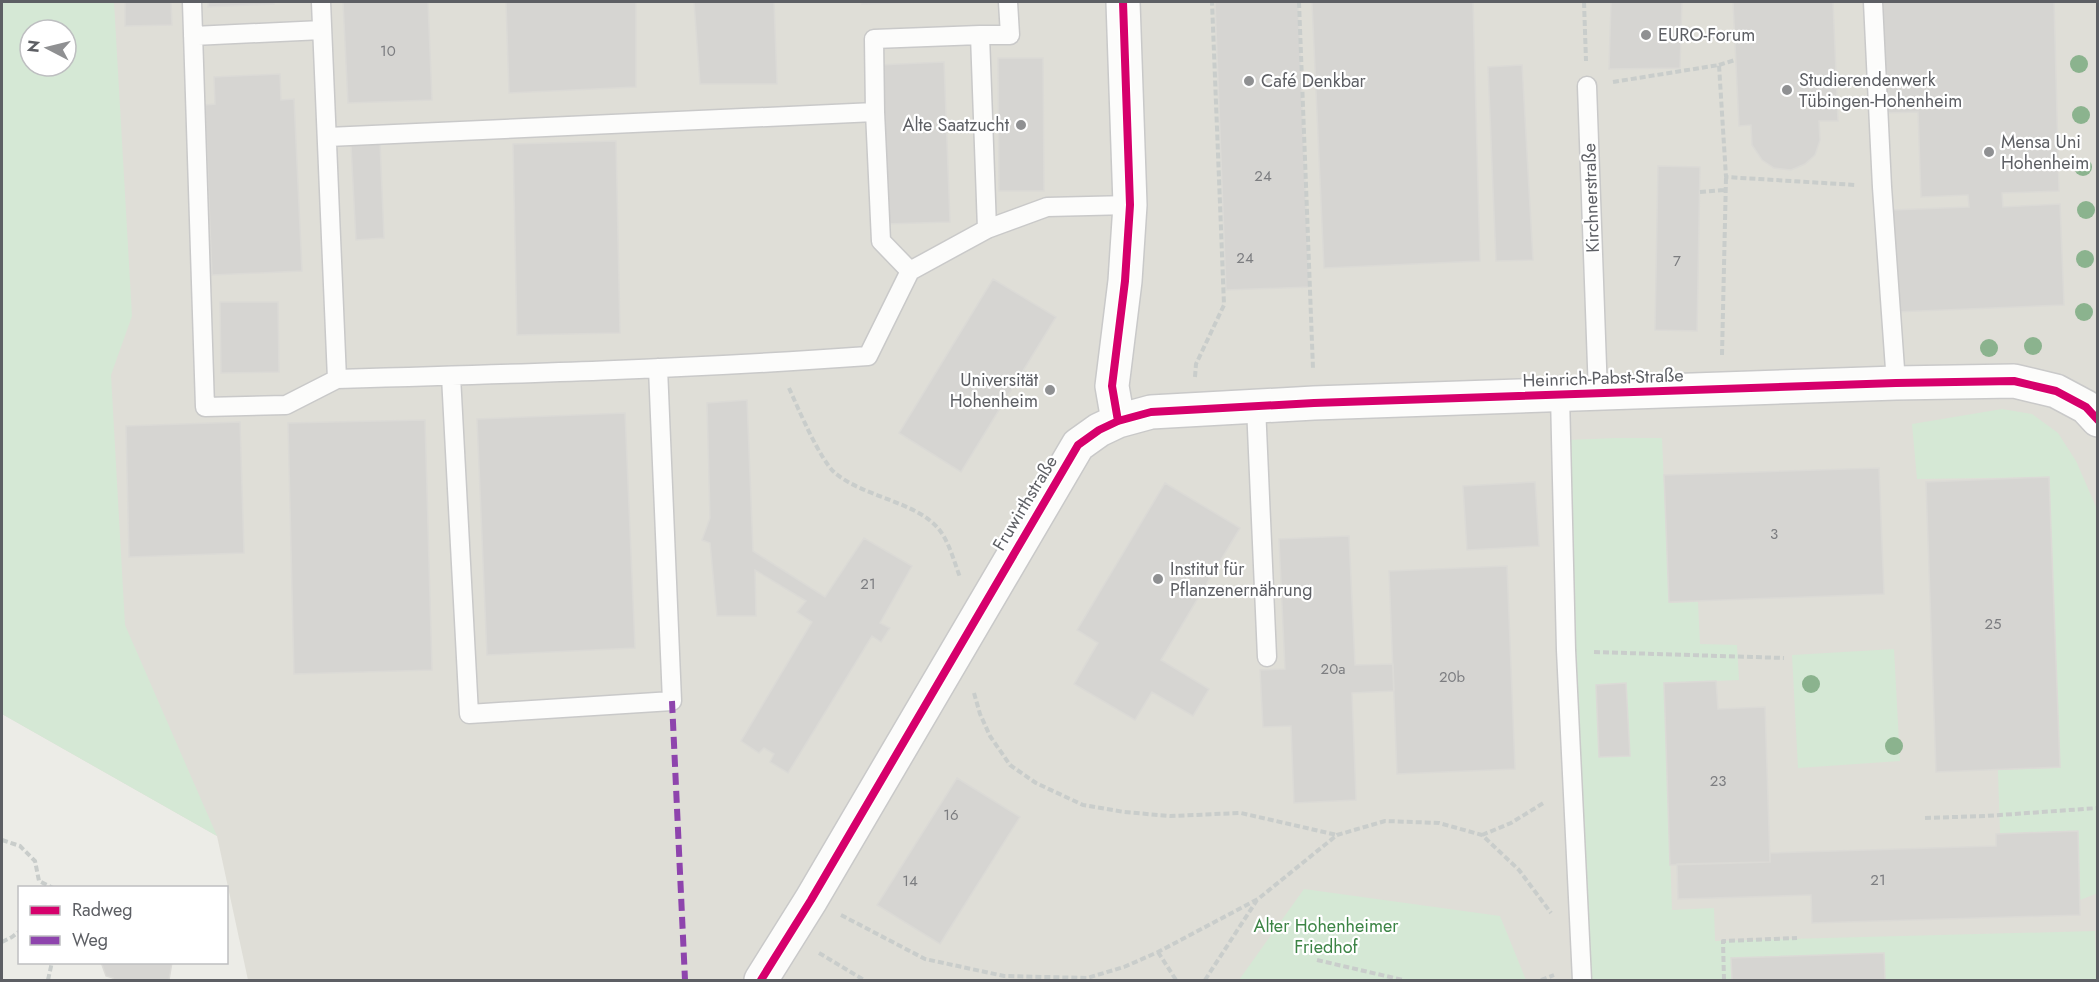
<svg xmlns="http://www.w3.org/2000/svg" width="2099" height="982" font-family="Jost,sans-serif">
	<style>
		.education { fill: #dfded7; fill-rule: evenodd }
		.green { fill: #d5e8d5; fill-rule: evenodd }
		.building { fill: #d6d5d2; stroke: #dbdad6; stroke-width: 1.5 }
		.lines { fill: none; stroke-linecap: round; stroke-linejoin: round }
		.lane-casing { stroke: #c9c9c9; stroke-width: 21 }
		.street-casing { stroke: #c9c9c9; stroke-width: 36 }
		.path { stroke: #c9cdcb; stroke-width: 4; stroke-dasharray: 6 3; stroke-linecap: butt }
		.lane { stroke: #fcfcfb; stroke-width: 18 }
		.street { stroke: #fcfcfb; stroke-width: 33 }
		.quiet { stroke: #8e44ad; stroke-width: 6; stroke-dasharray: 12 6; stroke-linecap: butt }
		.cycleway-casing { stroke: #fff; stroke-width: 11 }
		.cycleway { stroke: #d6006c; stroke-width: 8 }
		.tree { fill: #8bb38e }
		.poi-dot { fill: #8f9092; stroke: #fff; stroke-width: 2 }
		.labels { text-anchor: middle; stroke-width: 4.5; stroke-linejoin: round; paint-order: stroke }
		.number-label { font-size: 15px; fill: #7c7d80 }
		.poi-label { font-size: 18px; fill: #5d5f64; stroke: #fff; text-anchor: start }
		.street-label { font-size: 18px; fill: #5d5f64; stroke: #fff }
		.park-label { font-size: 18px; fill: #3c8445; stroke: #fff }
	</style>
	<rect width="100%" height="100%" fill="#ecece7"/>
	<path class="education" d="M2 2H2097V980H248L217 836 2 714ZM30 30H66V66H30Z"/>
	<path class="green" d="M2 2H114L132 316 111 375 125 625 217 836 2 714ZM30 30H66V66H30Z
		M2002 409 2032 414 2058 433 2076 461 2097 509 2098 893 2080 900 2078 831 2000 834 1998 770 2060 768 2049 477 1917 479 1912 424Z
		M1615 438H1662L1669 603 1698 602 1700 644 1737 645 1739 680 1664 683 1672 910 1714 908 1715 941 2095 931 2097 980H1587L1568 440Z
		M1894 649 1900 761 1798 768 1792 655Z
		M1304 889 1500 916 1526 980H1239Z"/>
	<path class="building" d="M125 2H171L172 25 125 26Z
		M208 2H274V4L208 7Z
		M343 2H428L432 100 348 103Z
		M506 2H636V87L509 93Z
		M694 2H774L777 84H700Z
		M862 2H923L862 4Z
		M1215 2H1298L1309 287 1226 290Z
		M1312 2H1473L1480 261 1324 268Z
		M1611 2H1682L1680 68 1609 69Z
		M1733 2H1833L1838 121H1819L1820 140 1815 155 1805 164 1791 170 1774 168 1762 160 1752 145 1751 125 1739 126Z
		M1883 2H2054L2059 191 2002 193 2003 207 2060 204 2064 305 1895 312 1891 210 1969 207 1968 195 1921 197 1918 112 1886 113Z
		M998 58H1043L1044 191H999Z
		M944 62 950 222 885 224 879 65Z
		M1522 65 1533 260 1496 261 1488 67Z
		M280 74 281 100 294 99 302 271 212 275 205 105 215 104 214 77Z
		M616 141 620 333 517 335 513 144Z
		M380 143 384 238 356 240 351 145Z
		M1658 166 1700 167 1697 331 1655 330Z
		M993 279 1056 317 961 472 899 433Z
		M220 302H278L279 372 221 373Z
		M747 400 753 551 825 597 864 538 912 566 880 623 890 628 881 642 872 636 788 773 770 762 774 754 764 748 759 753 741 741 812 622 797 612 806 601 755 570 756 616H717L710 543 702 540 710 518 707 403Z
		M625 413 635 648 487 655 477 419Z
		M425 420 432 670 294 674 288 423Z
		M240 422 244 553 129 557 126 426Z
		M1879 468 1884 594 1669 602 1664 475Z
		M2049 477 2060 767 1936 772 1926 482Z
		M1535 482 1539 546 1467 550 1463 486Z
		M1165 483 1240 528 1161 660 1209 689 1193 716 1152 692 1135 720 1074 684 1098 643 1077 630Z
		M1349 536 1355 665 1393 664 1394 691 1352 693 1356 800 1294 803 1291 726 1263 727 1260 670 1285 669 1279 539Z
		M1507 566 1515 769 1397 774 1389 571Z
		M1716 681 1718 709 1765 707 1770 862 1670 865 1664 683Z
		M1626 683 1630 756 1599 757 1596 685Z
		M957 778 1020 817 940 944 877 905Z
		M2078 831 2080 915 1812 923 1811 895 1678 899 1677 864 1770 862V853L1996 846V834Z
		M1884 953 1885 980H1732L1731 958Z
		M101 962H172L169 980H112L113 978 106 976Z"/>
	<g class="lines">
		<defs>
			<path id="lane" d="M192 2 205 407 286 405 337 379
				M321 2 337 379C514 374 691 369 868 356L910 271 987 229 1047 207 1130 205
				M1873 2 1882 187 1896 383
				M980 35H1010L1008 2
				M193 36 322 30
				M1587 86 1598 394
				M875 112 874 39 980 35 987 229
				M328 137 875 112 881 241 910 271
				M451 376 469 714 672 701 658 368
				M1560 395 1566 650 1582 980
				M1256 406 1267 657"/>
			<path id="street" d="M1118 421 1112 386 1125 281 1130 205 1123 2
				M761 980 811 900 1078 445 1099 430 1118 421 1151 412 1314 403 1896 383 2014 381 2056 391 2086 407 2098 420"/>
		</defs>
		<use href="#lane" class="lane-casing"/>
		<use href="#street" class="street-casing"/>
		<path class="path" d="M1299 2 1313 369
			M1584 2 1586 61
			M1719 65 1735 60
			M1613 82 1719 65 1726 177 1856 185
			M1700 192 1724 190
			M1722 355 1726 177
			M1195 377 1196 364 1224 305 1212 2
			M789 388C798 408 820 460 835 473 864 497 913 501 937 527 949 540 954 562 960 577
			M1594 652 1784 658
			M974 693 980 714 990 736 1010 765 1036 783 1083 805 1124 812 1170 816 1241 813 1337 835
			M1925 818 1986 816 2098 808
			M1482 835 1511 823 1545 802
			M2 840 20 846 35 861 39 881 53 888
			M841 915 925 959 1004 976 1087 978 1124 967 1158 952 1258 899 1337 835 1385 821 1439 823 1482 835 1519 870 1551 913
			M2 942 12 937 20 931
			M1158 952 1176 980
			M819 953 864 980
			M1317 960 1403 980
			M48 980 52 962
			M1205 980 1257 900
			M1541 980 1554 975
			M1724 980 1723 941 1797 938"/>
		<use href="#lane" class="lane"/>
		<use href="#street" class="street"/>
		<path class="quiet" d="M672 701 685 980"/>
		<defs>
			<path id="cycleway" d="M1118 421 1112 386 1125 281 1130 205 1123 2
				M761 980 811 900 1078 445 1099 430 1118 421 1151 412 1314 403 1896 383 2014 381 2056 391 2086 407 2098 420"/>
		</defs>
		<use href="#cycleway" class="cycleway-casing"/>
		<use href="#cycleway" class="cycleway"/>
	</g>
	<g class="tree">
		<circle cx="2079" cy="64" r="9"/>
		<circle cx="2081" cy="115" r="9"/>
		<circle cx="2083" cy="167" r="9"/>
		<circle cx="2086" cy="210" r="9"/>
		<circle cx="2085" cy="259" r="9"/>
		<circle cx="2084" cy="312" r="9"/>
		<circle cx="2033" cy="346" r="9"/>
		<circle cx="1989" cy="348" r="9"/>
		<circle cx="1811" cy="684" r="9"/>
		<circle cx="1894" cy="746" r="9"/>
	</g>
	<g class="poi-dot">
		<circle cx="1646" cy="35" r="6"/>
		<circle cx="1249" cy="81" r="6"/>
		<circle cx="1787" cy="90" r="6"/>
		<circle cx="1021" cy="125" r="6"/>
		<circle cx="1989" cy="152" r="6"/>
		<circle cx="1050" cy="390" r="6"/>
		<circle cx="1158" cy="579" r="6"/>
	</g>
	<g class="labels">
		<g class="number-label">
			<text x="388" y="56">10</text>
			<text x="1263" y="181">24</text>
			<text x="1245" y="263">24</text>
			<text x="1677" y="266">7</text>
			<text x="1774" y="539">3</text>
			<text x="868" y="589">21</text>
			<text x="1993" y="629">25</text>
			<text x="1333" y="674">20a</text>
			<text x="1452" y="682">20b</text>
			<text x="1718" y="786">23</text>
			<text x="951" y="820">16</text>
			<text x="1878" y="885">21</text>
			<text x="910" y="886">14</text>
		</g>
		<g class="poi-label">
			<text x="1658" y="41">EURO-Forum</text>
			<text x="1799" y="86">Studierendenwerk<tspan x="1799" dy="21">Tübingen-Hohenheim</tspan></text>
			<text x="1261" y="87">Café Denkbar</text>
			<text x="1009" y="131" text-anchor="end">Alte Saatzucht</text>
			<text x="2001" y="148">Mensa Uni<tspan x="2001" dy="21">Hohenheim</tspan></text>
			<text x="1038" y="386" text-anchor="end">Universität<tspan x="1038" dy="21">Hohenheim</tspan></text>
			<text x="1170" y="575">Institut für<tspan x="1170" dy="21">Pflanzenernährung</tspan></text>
		</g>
		<g class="street-label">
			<text transform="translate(1591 198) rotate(-92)" y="6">Kirchnerstraße</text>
			<text transform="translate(1603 378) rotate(-2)" y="6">Heinrich-Pabst-Straße</text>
			<text transform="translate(1025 503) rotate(-59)" y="6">Fruwirthstraße</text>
		</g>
		<g class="park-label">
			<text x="1326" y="932">Alter Hohenheimer<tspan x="1326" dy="21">Friedhof</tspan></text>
		</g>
	</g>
	<rect width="2099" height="982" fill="none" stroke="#5d5f64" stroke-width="6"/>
	<rect x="18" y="886" width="210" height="78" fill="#ffffff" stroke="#bebfc1" stroke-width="1.5"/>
	<rect x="30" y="906" width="30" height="9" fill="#d6006c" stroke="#bebfc1" stroke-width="1.5"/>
	<text x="72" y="916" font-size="18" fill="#5d5f64">Radweg</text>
	<rect x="30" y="936" width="30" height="9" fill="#8e44ad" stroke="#bebfc1" stroke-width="1.5"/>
	<text x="72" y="946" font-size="18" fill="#5d5f64">Weg</text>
	<g transform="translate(48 48) rotate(277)"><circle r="28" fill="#ffffff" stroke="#bebfc1" stroke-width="1.5"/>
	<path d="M0-4.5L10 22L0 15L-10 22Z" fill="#8f9092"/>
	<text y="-9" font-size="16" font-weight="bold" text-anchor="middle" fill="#5d5f64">N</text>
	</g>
</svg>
